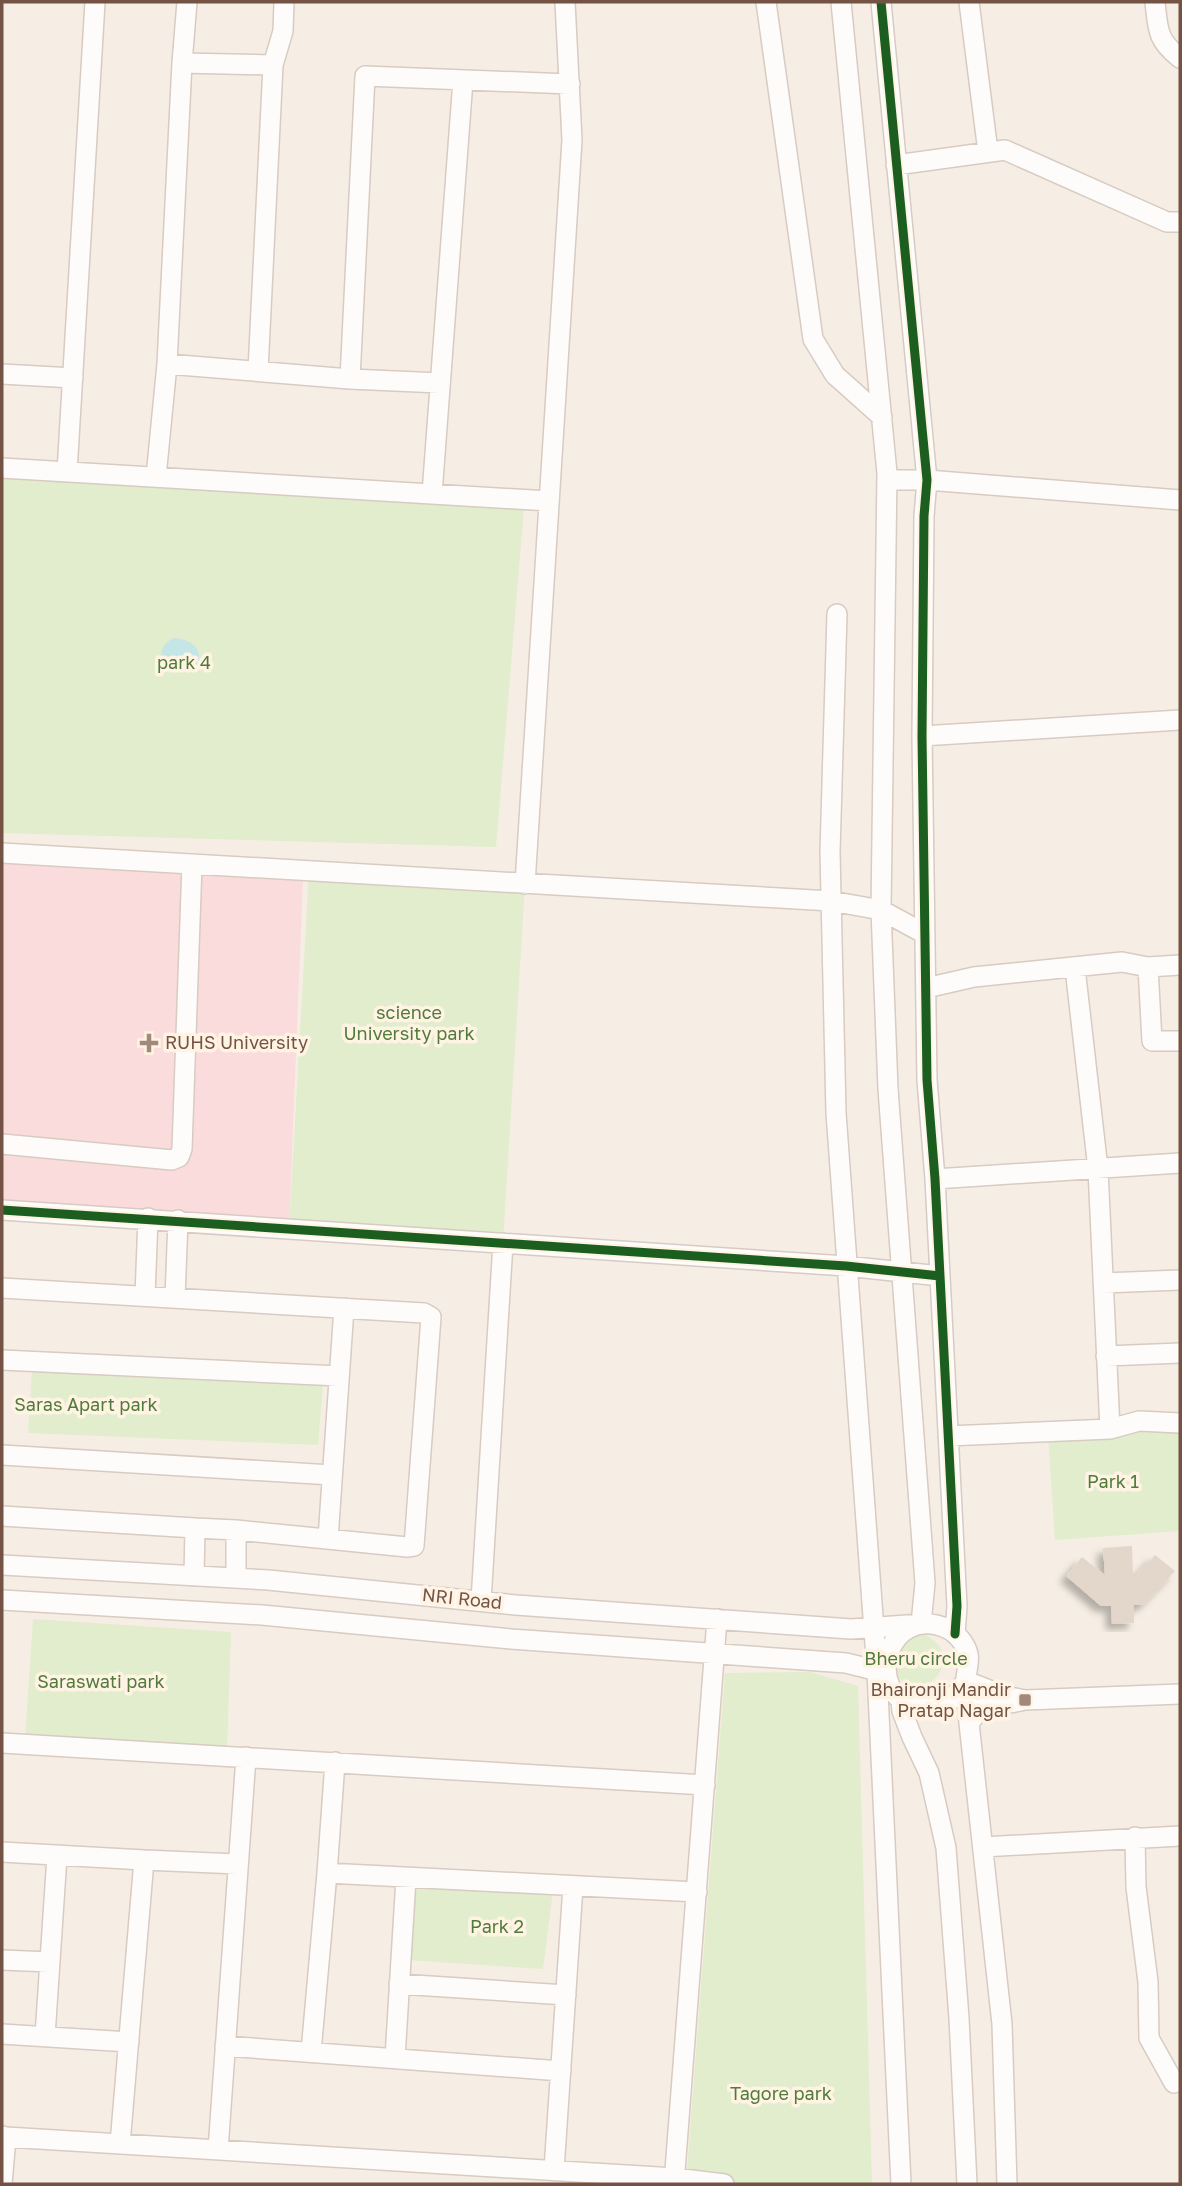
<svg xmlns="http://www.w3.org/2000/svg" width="1182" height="2186" font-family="'Golos Text',sans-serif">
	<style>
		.medical { fill: #fadcdc }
		.green { fill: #e1edcd }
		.water { fill: #c5e6e7 }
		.building { fill: #e3d6cb; filter: url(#shadow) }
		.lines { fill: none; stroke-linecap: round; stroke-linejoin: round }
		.minor-casing { stroke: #d7cbc2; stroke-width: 22 }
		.minor { stroke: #fefcfb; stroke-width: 19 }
		.cycleway-casing { stroke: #fff3e4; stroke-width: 13 }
		.cycleway { stroke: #1b5e20; stroke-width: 9 }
		.poi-dot { fill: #a2897c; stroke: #fff3e4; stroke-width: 2.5 }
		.labels { text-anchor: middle; stroke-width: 7; stroke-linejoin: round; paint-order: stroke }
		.park-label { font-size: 18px; fill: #517b3b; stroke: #fff3e4 }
		.poi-label { font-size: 18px; fill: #745344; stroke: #fff3e4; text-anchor: start }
		.street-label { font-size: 18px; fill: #745344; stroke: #fff3e4 }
	</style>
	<defs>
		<filter id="shadow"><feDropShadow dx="-6" dy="6" stdDeviation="3.5" flood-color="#0004"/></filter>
	</defs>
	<rect width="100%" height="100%" fill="#f6eee4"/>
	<path class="medical" d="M2 862 303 879 289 1228 2 1206Z"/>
	<path class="green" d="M2 478 524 508 496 847 2 833Z
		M309 871 525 884 503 1243 289 1228Z
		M32 1371 323 1385 318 1445 28 1433Z
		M1180 1423V1531L1055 1540 1048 1435Z
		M33 1619 231 1632 227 1749 25 1737Z
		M923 1633C929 1637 936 1641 940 1647 956 1673 913 1708 892 1668L901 1637Z
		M810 1672 858 1686 872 2184H686L725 1673Z
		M405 1882 553 1891 543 1969 406 1960Z"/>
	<path class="water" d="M174 638C220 642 195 694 161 659 161 647 164 643 174 638Z"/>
	<path class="building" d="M1132 1546 1133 1578 1155 1555 1175 1571 1143 1605H1134V1623L1112 1624 1111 1606H1101L1066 1576 1082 1557 1105 1575 1103 1548Z"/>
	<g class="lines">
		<defs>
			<path id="minor" d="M766 2 813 339 835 375 882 417
				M841 2 887 473 881 910 888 1089 925 1583 921 1624
				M881 2 927 480 924 516 922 736 927 1080 935 1179 957 1606 955 1634
				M969 2 988 152
				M1155 2C1158 30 1157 40 1180 58
				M182 63 187 2
				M273 65 283 31 284 2
				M896 165 1005 150 1167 222H1180
				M167 364 182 63 273 65 258 371
				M2 374 73 378
				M440 383 350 379 365 76 570 84
				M2 468 549 501
				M67 472 95 2
				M156 477 167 364 350 379
				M887 480H927L1180 500
				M432 494 463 80
				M837 614 830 852 836 1113 877 1671 901 2184
				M922 736 1180 720
				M2 853 831 901 881 910 925 934
				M525 884 572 140 565 2
				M1148 967 1152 1041H1180
				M926 988 974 977 1122 962 1148 967 1180 965
				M2 1144 172 1160 179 1157 182 1149 192 864
				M935 1179 1180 1163
				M2 1210 846 1266 940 1276
				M1103 1283 1180 1280
				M2 1288 424 1313 431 1317 414 1546 407 1547 236 1530V1578
				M145 1296 148 1218
				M175 1298 178 1220
				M1106 1356 1180 1353
				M2 1360 339 1376
				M1110 1429 1139 1421 1180 1423
				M948 1436 1110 1429 1098 1169 1075 968
				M2 1455 332 1475
				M2 1516 195 1528 194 1576
				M195 1528 236 1530
				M328 1539 344 1308
				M2 1565 268 1580 516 1605 851 1629 921 1624
				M2 1600 262 1615 511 1639 846 1663 886 1673
				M481 1601 503 1243
				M966 1681C960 1688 953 1700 945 1705 938 1709 927 1709 919 1707 861 1697 886 1601 948 1629 957 1633 966 1645 968 1654 970 1662 966 1672 966 1680 966 1695 968 1709 969 1723L1002 2024 1007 2184
				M966 1681 1005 1696 1025 1700 1180 1694
				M901 1699 902 1711 912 1737 929 1773 946 1848 959 2018 967 2184
				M969 1723 981 1708 1021 1701
				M2 1743 705 1785
				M335 1762 327 1873 697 1892
				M1135 1837 1136 1887 1148 1982 1149 2038 1174 2083
				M983 1847 1180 1836
				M2 1852 144 1860
				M2 1960 50 1962
				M399 1984 566 1995
				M2 2034 129 2042
				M45 2036 57 1856
				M225 2046 561 2071
				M311 2052 327 1873
				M395 2058 406 1878
				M2 2136 6 2137 2 2184
				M6 2137 675 2178 724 2184
				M120 2144 144 1860 238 1864
				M218 2150 246 1757
				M554 2170 573 1886
				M674 2184 717 1619"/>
		</defs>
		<use href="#minor" class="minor-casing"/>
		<use href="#minor" class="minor"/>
		<defs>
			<path id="cycleway" d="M881 2 927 480 924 516 922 736 927 1080 935 1179 957 1606 955 1634
				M2 1210 846 1266 940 1276"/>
		</defs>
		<use href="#cycleway" class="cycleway-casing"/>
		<use href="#cycleway" class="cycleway"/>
	</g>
	<g class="poi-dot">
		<path d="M145.5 1032.5h7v7h7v7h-7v7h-7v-7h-7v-7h7z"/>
		<rect x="1018" y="1693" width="14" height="14" rx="3.5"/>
	</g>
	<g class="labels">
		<g class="park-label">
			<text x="184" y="669">park 4</text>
			<text x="409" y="1019">science<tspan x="409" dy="21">University park</tspan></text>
			<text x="86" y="1411">Saras Apart park</text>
			<text x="1113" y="1488">Park 1</text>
			<text x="916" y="1665">Bheru circle</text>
			<text x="101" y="1688">Saraswati park</text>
			<text x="497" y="1933">Park 2</text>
			<text x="781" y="2100">Tagore park</text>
		</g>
		<g class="poi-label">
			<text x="165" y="1049">RUHS University</text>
			<text x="1011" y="1696" text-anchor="end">Bhaironji Mandir<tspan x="1011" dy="21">Pratap Nagar</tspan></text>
		</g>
		<g class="street-label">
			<text transform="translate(462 1599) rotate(6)" y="6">NRI Road</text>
		</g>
	</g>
	<rect width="1182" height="2186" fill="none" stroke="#745344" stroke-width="7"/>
</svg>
